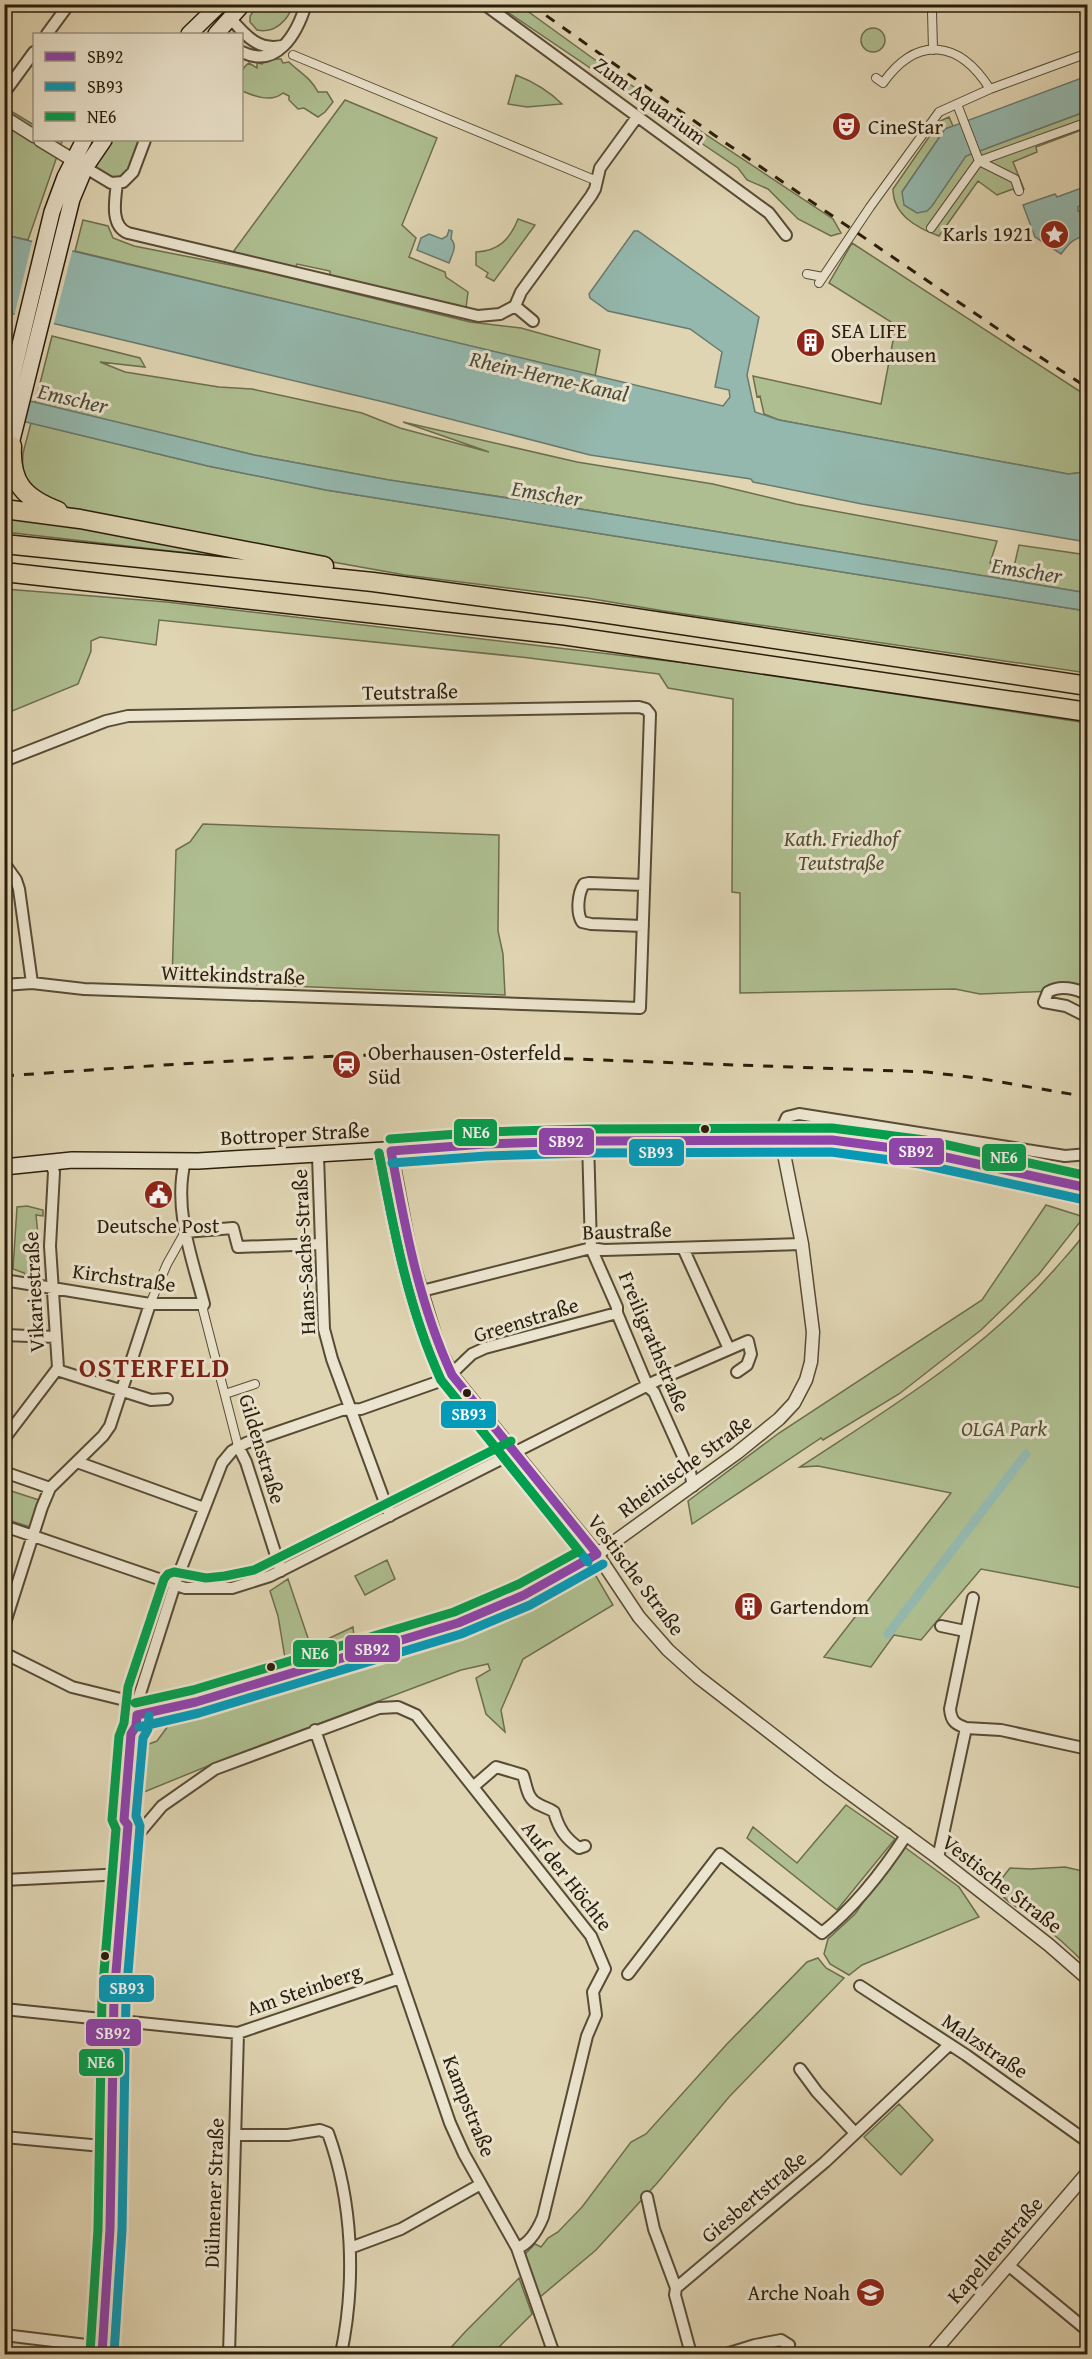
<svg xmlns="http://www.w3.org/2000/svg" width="1092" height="2359" font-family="'Gentium Book Plus',serif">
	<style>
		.green { fill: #aebe90; stroke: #6c6e4e; stroke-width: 1.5 }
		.water { fill: #94b8ae; stroke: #6a7a6d; stroke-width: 1.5 }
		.pier { fill: #e0d5b3 }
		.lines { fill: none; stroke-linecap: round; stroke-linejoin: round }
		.canal { stroke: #94b8ae; stroke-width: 9 }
		.pedestrian-casing { stroke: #584b35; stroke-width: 10 }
		.minor-casing { stroke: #584b35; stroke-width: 14 }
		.tertiary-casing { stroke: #584b35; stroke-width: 15 }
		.secondary-casing { stroke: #2a1d0b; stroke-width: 18 }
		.primary-casing { stroke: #2a1d0b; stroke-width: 20 }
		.motorway-casing { stroke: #2a1d0b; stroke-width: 21 }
		.pedestrian { stroke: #ebe4ce; stroke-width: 8 }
		.minor { stroke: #ebe4ce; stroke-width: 10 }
		.tertiary { stroke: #ebe4ce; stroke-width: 12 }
		.secondary { stroke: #ebe4ce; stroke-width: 15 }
		.primary { stroke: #e0d5b3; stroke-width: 16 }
		.motorway { stroke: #e0d5b3; stroke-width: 18 }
		.rail { stroke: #2a1d0b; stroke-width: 3; stroke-dasharray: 10 10; stroke-linecap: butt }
		.bus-1-casing { stroke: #ebe4ce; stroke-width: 14 }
		.bus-2-casing { stroke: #ebe4ce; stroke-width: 14 }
		.bus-3-casing { stroke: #ebe4ce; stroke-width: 14 }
		.bus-1 { stroke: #8e44ad; stroke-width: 9 }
		.bus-2 { stroke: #049bba; stroke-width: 9 }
		.bus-3 { stroke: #029f4e; stroke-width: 9 }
		.bus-dot { fill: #2a1d0b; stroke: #ebe4ce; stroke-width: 2 }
		.labels { text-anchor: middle; stroke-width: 6; stroke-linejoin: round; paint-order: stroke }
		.street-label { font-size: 21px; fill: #2a1d0b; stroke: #ebe4ce }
		.poi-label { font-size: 21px; fill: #2a1d0b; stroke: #ebe4ce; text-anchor: start }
		.park-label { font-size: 21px; font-style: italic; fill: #524d33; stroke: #ebe4ce }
		.water-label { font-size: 22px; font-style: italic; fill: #4a4c3c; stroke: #ebe4ce }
		.district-label { font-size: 27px; font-weight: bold; letter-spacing: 1.5px; fill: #7a1f14; stroke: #ebe4ce }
		.line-badge { stroke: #ebe4ce; stroke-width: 2 }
		.badge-label { font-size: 16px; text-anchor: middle; font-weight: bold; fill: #fff }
	</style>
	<rect width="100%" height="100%" fill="#e0d5b3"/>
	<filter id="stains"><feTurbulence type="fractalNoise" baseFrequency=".00333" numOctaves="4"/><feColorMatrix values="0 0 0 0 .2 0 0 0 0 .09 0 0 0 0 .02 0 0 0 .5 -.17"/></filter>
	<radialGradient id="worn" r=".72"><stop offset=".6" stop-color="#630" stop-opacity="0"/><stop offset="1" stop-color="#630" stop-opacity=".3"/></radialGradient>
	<path class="green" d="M258 5V4L293 5C288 20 275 34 257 30L250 22V16Z
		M497 5H519L616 75 833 219 841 233 831 236 798 219 768 189 747 180 738 168Z
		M861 40a12 12 0 1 1 24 0a12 12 0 1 1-24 0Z
		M266 59H281L283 63 289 62C300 73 311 78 318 92H327L333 102 325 112 318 117 304 108 298 109 289 100V96L283 93C271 103 254 96 242 91 241 80 239 69 249 63L257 68V62L262 64Z
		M516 75C534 82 548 90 562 104L527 107 508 104Z
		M345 100 437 138 402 225 416 238 409 257 445 272 446 277 468 292 466 308 330 276V271L297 264 295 268 233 252Z
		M4 107 34 125V140H58L62 142 28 240 5 235Z
		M1087 111V128L1036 147 1037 152 1013 162 1024 189 1015 192 1013 189 997 195 978 181 939 236C917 228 893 215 893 189L940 121 949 117 953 126 945 129 902 192 965 156Z
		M105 140H143L123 182 96 174 91 160Z
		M518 219 535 225 494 281 486 277 488 273 476 265V252C499 251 510 239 518 219Z
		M83 220 108 226 113 238 134 246 266 272 470 322 521 328 600 350 595 376 75 251Z
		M852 243 1087 396V472L1068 474 779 420 764 414 760 396 757 397 753 376 881 404 896 325 829 283Z
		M52 336 140 358 145 367 100 362 125 372 219 387 252 389 362 413 400 428 489 452 403 422 577 462 713 484 796 504 997 541 990 563 1014 567 1019 545 1087 555V593L580 509 389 480 254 455 35 403Z
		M31 423 208 466 326 490 1087 611V673L664 611 587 598 405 575 238 545 207 534 82 513 53 504 22 479 23 453Z
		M4 513 258 561 5 532Z
		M5 589 167 602 711 666 1087 723V1004L1085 1001 1083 990 980 994 955 989 740 993V893L732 892 733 699 668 688 659 674 521 657 159 620 156 645 100 637 91 641V651L78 684 5 714Z
		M203 824 499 835 498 931 503 954 505 995 172 981 176 850 190 842Z
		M1046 1205 1084 1217 1039 1274 981 1330 899 1394 823 1440 821 1438 692 1524 688 1501 779 1433 982 1300Z
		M27 1206 43 1210V1216L36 1215 41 1267 37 1275H30L32 1280H29L24 1273 13 1269 17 1207Z
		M1087 1230V1589L981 1569 921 1640 894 1635 871 1667 824 1657 951 1493 818 1466 800 1467C891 1407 983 1352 1055 1269 1066 1256 1078 1244 1087 1230Z
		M5 1489 39 1500 30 1527 5 1519Z
		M387 1560 395 1579 365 1595 355 1576Z
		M593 1571 613 1605 523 1659 501 1710 505 1732 486 1714 476 1678 490 1670 488 1664 461 1670 225 1759 112 1805 116 1756 157 1741 168 1726 461 1631 532 1604Z
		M288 1579 311 1647 353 1627 354 1637 424 1615 453 1609 456 1617 365 1642 302 1663 286 1664 278 1616 270 1591Z
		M846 1805 895 1839 837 1910 747 1838 753 1827 797 1863Z
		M903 1846 959 1887 979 1917 862 1965 849 1975 830 1964 824 1954 828 1939 855 1914Z
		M1065 1867 1087 1872V1966C1070 1948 1053 1933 1033 1918 1022 1909 1007 1904 1000 1892L1003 1877 1010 1868 1030 1869Z
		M818 1958 826 1968 844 1978 729 2097 658 2182 596 2250 540 2297 524 2255 535 2244 541 2247 548 2238 558 2232 582 2207 631 2142 646 2134 726 2045 807 1962Z
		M899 2104 933 2140 901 2175 864 2137Z
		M519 2278 532 2314 492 2354H445L465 2332Z"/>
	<path class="water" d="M1087 76V111L966 156 932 206 927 211 917 213 904 205 902 192 945 129Z
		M1087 186V200L1078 207V211L1087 214V237C1074 236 1068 245 1061 254L1035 237 1023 205 1055 194 1057 197Z
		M449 230 452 231 451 239C458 246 452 254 449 263L417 250 421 238 429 234 442 239 447 236Z
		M634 231H638L759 317 747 375 755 412 779 420 1068 474 1087 472V542L862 504 753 482 751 479 590 455 388 403 5 312V235L723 406 730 397 729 390 715 387 722 352 690 329 608 311 590 298 589 294Z
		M5 395 254 455 389 480 580 509 1087 593V611L326 490 208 466 5 417Z"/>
	<path class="pier" d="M33 238 39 240 20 319 14 317Z
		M67 246 73 248 53 327 46 325Z"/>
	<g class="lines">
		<path class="canal" d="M888 1634 1026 1454"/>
		<defs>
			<path id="pedestrian" d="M932 11 933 50
				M293 55 597 181
				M876 78 883 83C917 35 959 40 990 89
				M957 104 979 161 1015 179 1019 191
				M931 228 979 161 1088 122
				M807 274 823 277
				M819 283 870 207 939 112 990 89 1088 53
				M150 1304 167 1264 185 1232
				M204 1304 203 1310 238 1446
				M225 1394 255 1384"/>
			<path id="minor" d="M484 4 769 213 786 235
				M231 19C245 35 258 51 282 46
				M47 34 69 4
				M242 52C277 69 297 34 306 4
				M4 93 34 52
				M81 165 111 183 123 182 133 172 145 140
				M117 183C115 200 110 226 128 233L478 316 500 314 515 306 521 292 591 196 595 189 600 168 637 117
				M515 306 533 321
				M4 761 106 721 128 716 639 707 646 709 650 714 640 1008 84 989 32 983 4 985
				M4 863 16 880 19 889 32 983
				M643 926 591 924 582 922C576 912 578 893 584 884L589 883 644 885
				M1088 995C1076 988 1060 985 1048 992L1044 1002 1066 1006 1088 1017
				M781 1139 782 1128 787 1117 799 1114 1065 1156 1088 1154
				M588 1141 591 1248 617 1307V1313L648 1387 654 1392 690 1472 693 1486
				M318 1156 324 1329 332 1359 390 1516
				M185 1232 233 1228 238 1247 321 1244
				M683 1248 729 1349
				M4 1280 150 1304H204C192 1258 173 1209 185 1161
				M422 1291 591 1248 604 1250 802 1244
				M4 1335 56 1337
				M57 1370 151 1400 167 1399
				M4 1439 58 1368 50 1246 54 1172 50 1162
				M238 1446 246 1462 281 1571
				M77 1462 204 1508
				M4 1472 50 1488
				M4 1526 185 1588H232L270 1576 656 1381 748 1341 751 1354 747 1365 737 1372
				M4 1626 42 1507 50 1488 103 1436 110 1426 150 1304
				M941 1626 965 1631
				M4 1653 72 1687 137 1703 175 1584 222 1463 232 1451 246 1443 342 1410 361 1409 446 1379 472 1354 485 1348 617 1313
				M966 1728C955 1724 951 1721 950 1709L973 1598
				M315 1730 450 2123 464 2154 517 2248 554 2354
				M473 1787 496 1767 523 1775C527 1787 527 1800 540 1805 545 1808 549 1808 554 1812 559 1829 565 1838 579 1848L585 1846
				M127 1837 140 1832 162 1806 215 1769 379 1708 398 1707 416 1715 591 1936 605 1969 593 1992 596 2015 587 2036 543 2217C538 2229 530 2244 517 2248
				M938 1858 966 1728 1001 1730 1088 1749
				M4 1880 124 1874
				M628 1974 720 1854 822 1933C856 1906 883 1871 907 1834
				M860 1986 966 2055 1088 2142
				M4 2009 238 2033 400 1978
				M800 2069 817 2092 855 2133
				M236 2135H288L320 2130 328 2133C353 2202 356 2282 341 2354
				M4 2137 113 2147
				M647 2197 654 2229 676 2288 675 2295 691 2354
				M350 2248 401 2229 481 2184
				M1008 2265 1088 2331
				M676 2288 825 2162 949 2045
				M4 2335 103 2347
				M229 2354 238 2033
				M726 2354 755 2345 781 2340 789 2345 787 2350 780 2354"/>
			<path id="tertiary" d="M4 117 34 136
				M40 140 73 160
				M391 1151 411 1257 438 1345 452 1375 597 1554 639 1617 668 1650 698 1677 830 1779 938 1858 1049 1945 1088 1979
				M137 1715 158 1712 196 1702 418 1636 475 1616 524 1595 603 1550 737 1453 779 1419 794 1403 806 1380 811 1362 813 1332 802 1244 781 1139
				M128 1825 124 1820 131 1734 136 1726 137 1703
				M102 2354C115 2243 110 2133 113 2021 114 1956 124 1890 128 1825L132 1821 139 1744V1735L136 1726
				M932 2354 1088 2172"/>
			<path id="secondary" d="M189 34 220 4
				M216 34 243 4
				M4 411 52 212 65 177 84 140
				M8 456 72 199 85 168 104 140
				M4 1167 72 1160 198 1161 485 1144 588 1141 810 1139 883 1146"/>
			<path id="primary" d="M883 1146 1088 1188"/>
			<path id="motorway" d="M12 446C10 483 24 498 58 511
				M4 509 80 519 324 566
				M4 544 373 582 602 613 1088 686
				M4 572 562 635 1088 712"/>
		</defs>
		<use href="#pedestrian" class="pedestrian-casing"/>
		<use href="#minor" class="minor-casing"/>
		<use href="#tertiary" class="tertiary-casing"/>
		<use href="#secondary" class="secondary-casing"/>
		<use href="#primary" class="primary-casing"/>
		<use href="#motorway" class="motorway-casing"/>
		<use href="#pedestrian" class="pedestrian"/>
		<use href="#minor" class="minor"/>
		<use href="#tertiary" class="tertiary"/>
		<use href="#secondary" class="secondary"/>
		<use href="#primary" class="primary"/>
		<use href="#motorway" class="motorway"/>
		<path class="rail" d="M530 4 714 135 1017 342 1088 388
			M4 1076C148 1066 293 1055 437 1054L927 1072 977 1078 1088 1097"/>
		<defs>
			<path id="bus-1" d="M391 1151 485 1144 588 1141 832 1140 922 1152 1088 1188
				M391 1151C405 1228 419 1304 452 1375L597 1554
				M137 1715 196 1702 458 1623 524 1595 597 1554
				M102 2354 110 2229 114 1997 128 1825 124 1820 131 1734 136 1726 137 1715"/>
			<path id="bus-2" d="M379 1153C394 1231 408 1308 441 1380L588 1562
				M392 1163 486 1156 588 1153 831 1152 920 1164 1085 1200
				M139 1727 199 1713 461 1634 530 1605 603 1564
				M114 2354 122 2230 126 1997 140 1826 136 1816 143 1738 148 1729 149 1716"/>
			<path id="bus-3" d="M390 1139 485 1132 588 1129 832 1128 925 1140 1088 1176
				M135 1703 193 1690 454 1612 519 1584 579 1551 441 1380C408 1308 394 1231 379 1153
				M90 2353 98 2229 102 1996 116 1829 112 1820 119 1736 124 1723 128 1687 164 1579 168 1574 174 1572 206 1578 225 1576 254 1570 511 1441"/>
		</defs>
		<use href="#bus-1" class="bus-1-casing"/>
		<use href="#bus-2" class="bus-2-casing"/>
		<use href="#bus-3" class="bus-3-casing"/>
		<use href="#bus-1" class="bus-1"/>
		<use href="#bus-2" class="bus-2"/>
		<use href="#bus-3" class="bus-3"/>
	</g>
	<defs>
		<symbol id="theatre-disc" viewBox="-11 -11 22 22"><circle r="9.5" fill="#8f2418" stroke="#ebe4ce"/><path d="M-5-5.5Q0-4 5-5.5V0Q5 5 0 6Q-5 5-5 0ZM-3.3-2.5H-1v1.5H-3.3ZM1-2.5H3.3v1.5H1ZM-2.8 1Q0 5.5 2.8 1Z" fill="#fff"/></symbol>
		<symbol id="sight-disc" viewBox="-11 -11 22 22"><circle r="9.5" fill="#8f2418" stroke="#ebe4ce"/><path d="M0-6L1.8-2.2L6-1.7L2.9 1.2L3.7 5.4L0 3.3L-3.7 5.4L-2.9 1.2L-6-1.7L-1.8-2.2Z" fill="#fff"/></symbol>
		<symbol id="building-disc" viewBox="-11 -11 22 22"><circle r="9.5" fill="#8f2418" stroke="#ebe4ce"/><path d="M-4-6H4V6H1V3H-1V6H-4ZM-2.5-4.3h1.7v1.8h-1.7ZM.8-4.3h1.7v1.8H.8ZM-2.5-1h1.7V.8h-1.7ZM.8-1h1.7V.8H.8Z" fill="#fff"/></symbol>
		<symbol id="station-disc" viewBox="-11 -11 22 22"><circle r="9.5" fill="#8f2418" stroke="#ebe4ce"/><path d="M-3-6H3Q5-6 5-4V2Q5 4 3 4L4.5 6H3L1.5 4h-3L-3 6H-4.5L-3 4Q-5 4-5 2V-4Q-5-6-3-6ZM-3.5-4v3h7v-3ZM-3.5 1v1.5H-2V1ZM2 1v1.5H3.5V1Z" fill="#fff"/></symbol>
		<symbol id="civic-disc" viewBox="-11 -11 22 22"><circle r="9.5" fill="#8f2418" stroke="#ebe4ce"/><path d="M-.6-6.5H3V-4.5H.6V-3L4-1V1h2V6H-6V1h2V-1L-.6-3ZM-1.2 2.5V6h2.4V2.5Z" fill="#fff"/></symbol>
		<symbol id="school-disc" viewBox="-11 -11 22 22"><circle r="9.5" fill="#8f2418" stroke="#ebe4ce"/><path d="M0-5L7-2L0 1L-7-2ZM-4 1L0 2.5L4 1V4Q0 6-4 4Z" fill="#fff"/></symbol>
	</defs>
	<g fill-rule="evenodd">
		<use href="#theatre-disc" x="830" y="110" width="33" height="33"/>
		<use href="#sight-disc" x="1038" y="218" width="33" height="33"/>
		<use href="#building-disc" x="794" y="326" width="33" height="33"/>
		<use href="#station-disc" x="330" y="1048" width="33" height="33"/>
		<use href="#civic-disc" x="142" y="1178" width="33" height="33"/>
		<use href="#building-disc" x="732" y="1590" width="33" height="33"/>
		<use href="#school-disc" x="854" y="2276" width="33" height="33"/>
	</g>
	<g class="bus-dot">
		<circle cx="705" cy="1129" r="5"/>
		<circle cx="467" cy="1393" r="5"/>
		<circle cx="271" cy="1667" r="5"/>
		<circle cx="105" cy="1956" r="5"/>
	</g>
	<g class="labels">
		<g class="street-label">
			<text transform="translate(650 101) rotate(36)" y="7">Zum Aquarium</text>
			<text transform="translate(410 692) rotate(-1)" y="7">Teutstraße</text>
			<text transform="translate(233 975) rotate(2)" y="7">Wittekindstraße</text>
			<text transform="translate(295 1134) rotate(-3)" y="7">Bottroper Straße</text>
			<text transform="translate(627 1231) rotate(-2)" y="7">Baustraße</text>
			<text transform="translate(304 1252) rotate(-93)" y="7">Hans-Sachs-Straße</text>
			<text transform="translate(124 1278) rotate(8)" y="7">Kirchstraße</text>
			<text transform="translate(34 1292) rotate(-93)" y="7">Vikariestraße</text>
			<text transform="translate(526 1320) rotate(-17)" y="7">Greenstraße</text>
			<text transform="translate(654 1342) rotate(67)" y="7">Freiligrathstraße</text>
			<text transform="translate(262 1449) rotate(73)" y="7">Gildenstraße</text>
			<text transform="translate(685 1466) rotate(-36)" y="7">Rheinische Straße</text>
			<text transform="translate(636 1575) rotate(53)" y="7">Vestische Straße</text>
			<text transform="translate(567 1876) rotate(52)" y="7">Auf der Höchte</text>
			<text transform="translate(1002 1884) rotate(38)" y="7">Vestische Straße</text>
			<text transform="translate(304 1990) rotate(-19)" y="7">Am Steinberg</text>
			<text transform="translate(985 2046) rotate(34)" y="7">Malzstraße</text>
			<text transform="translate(469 2106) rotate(68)" y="7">Kampstraße</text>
			<text transform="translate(214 2193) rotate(-88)" y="7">Dülmener Straße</text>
			<text transform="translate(754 2197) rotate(-40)" y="7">Giesbertstraße</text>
			<text transform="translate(995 2250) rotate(-49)" y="7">Kapellenstraße</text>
		</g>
		<g class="poi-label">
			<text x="868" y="134">CineStar</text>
			<text x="1033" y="241" text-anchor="end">Karls 1921</text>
			<text x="831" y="338">SEA LIFE<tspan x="831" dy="24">Oberhausen</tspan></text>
			<text x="368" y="1060">Oberhausen-Osterfeld<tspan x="368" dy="24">Süd</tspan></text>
			<text x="158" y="1233" text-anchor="middle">Deutsche Post</text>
			<text x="770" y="1614">Gartendom</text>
			<text x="850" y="2300" text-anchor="end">Arche Noah</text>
		</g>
		<g class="park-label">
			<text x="841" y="846">Kath. Friedhof<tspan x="841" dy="24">Teutstraße</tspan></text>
			<text x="1004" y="1436">OLGA Park</text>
		</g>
		<g class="water-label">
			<text transform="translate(549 376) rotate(13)" y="8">Rhein-Herne-Kanal</text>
			<text transform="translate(73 398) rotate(13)" y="8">Emscher</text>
			<text transform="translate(547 493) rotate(9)" y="8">Emscher</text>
			<text transform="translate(1027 570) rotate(9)" y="8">Emscher</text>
		</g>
		<g class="district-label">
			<text x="155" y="1377">OSTERFELD</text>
		</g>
	</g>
	<g class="line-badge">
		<rect x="453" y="1118" width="45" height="29" rx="6" fill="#029f4e"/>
		<rect x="538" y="1127" width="57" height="29" rx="6" fill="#8e44ad"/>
		<rect x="888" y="1137" width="57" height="29" rx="6" fill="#8e44ad"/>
		<rect x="628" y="1138" width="57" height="29" rx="6" fill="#049bba"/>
		<rect x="981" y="1143" width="46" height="29" rx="6" fill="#029f4e"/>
		<rect x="440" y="1400" width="57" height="29" rx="6" fill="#049bba"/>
		<rect x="344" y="1634" width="57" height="29" rx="6" fill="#8e44ad"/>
		<rect x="292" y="1639" width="46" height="29" rx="6" fill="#029f4e"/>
		<rect x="98" y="1974" width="57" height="29" rx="6" fill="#049bba"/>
		<rect x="85" y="2018" width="57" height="29" rx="6" fill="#8e44ad"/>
		<rect x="78" y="2048" width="46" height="29" rx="6" fill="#029f4e"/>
	</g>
	<g class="badge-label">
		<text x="476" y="1138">NE6</text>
		<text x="566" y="1147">SB92</text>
		<text x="916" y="1157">SB92</text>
		<text x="656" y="1158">SB93</text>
		<text x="1004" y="1163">NE6</text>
		<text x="469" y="1420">SB93</text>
		<text x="372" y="1655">SB92</text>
		<text x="315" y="1659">NE6</text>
		<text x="127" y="1994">SB93</text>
		<text x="113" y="2039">SB92</text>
		<text x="101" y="2068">NE6</text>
	</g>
	<rect width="1092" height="2359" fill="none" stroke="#e0d5b3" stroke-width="24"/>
	<rect x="6" y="6" width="1080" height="2347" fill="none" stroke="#2a1d0b" stroke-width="3"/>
	<rect x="12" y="12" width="1068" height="2335" fill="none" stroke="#2a1d0b" stroke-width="1.5"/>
	<rect x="33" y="33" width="210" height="108" fill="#ebe4ce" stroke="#9e9480" stroke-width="1.5"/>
	<rect x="45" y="52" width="30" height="9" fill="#8e44ad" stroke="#9e9480" stroke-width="1.5"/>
	<text x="87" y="63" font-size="18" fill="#2a1d0b">SB92</text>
	<rect x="45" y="82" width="30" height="9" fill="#049bba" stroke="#9e9480" stroke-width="1.5"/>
	<text x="87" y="93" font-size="18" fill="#2a1d0b">SB93</text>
	<rect x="45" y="112" width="30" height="9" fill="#029f4e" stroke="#9e9480" stroke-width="1.5"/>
	<text x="87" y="123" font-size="18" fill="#2a1d0b">NE6</text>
	<rect width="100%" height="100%" filter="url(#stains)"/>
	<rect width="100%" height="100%" fill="url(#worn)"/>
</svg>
